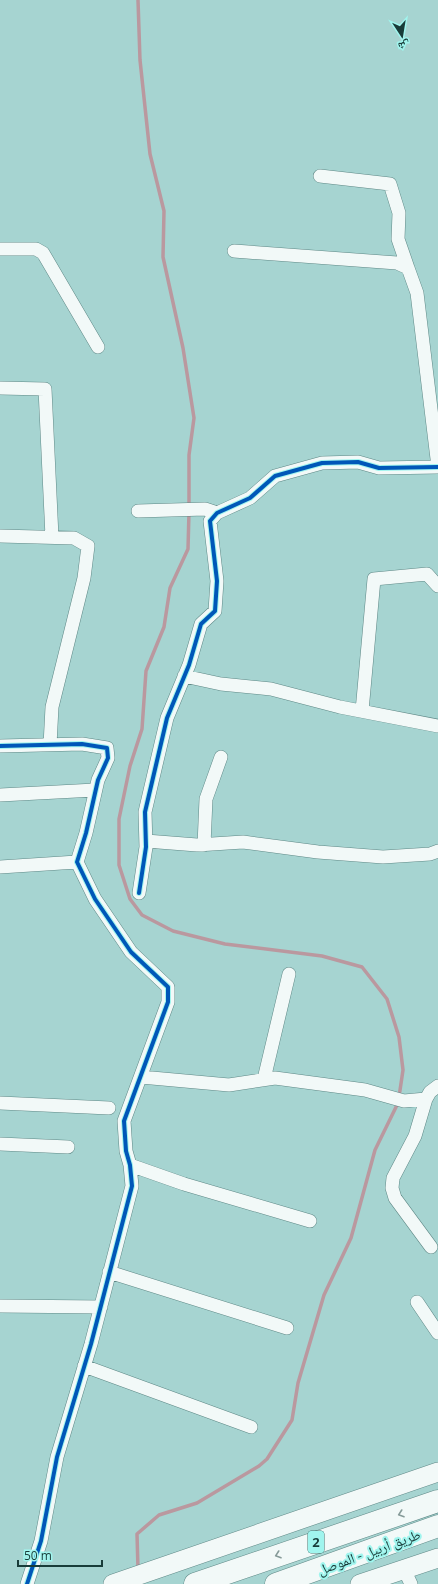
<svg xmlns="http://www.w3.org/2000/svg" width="438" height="1584" font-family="'Open Sans','Noto Naskh Arabic',sans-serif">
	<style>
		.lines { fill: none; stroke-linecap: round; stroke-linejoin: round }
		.stream { stroke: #ba989f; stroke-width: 3.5 }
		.street-casing { stroke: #5e8886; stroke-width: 14 }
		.secondary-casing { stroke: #5e8886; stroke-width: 20 }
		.highway-casing { stroke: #5e8886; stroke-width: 23 }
		.street { stroke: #f2f9f8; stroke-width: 13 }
		.secondary { stroke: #f2f9f8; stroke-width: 19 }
		.highway { stroke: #f2f9f8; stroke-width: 22 }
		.cycleway-casing { stroke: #a0f5ee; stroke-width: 6 }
		.cycleway { stroke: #0057b8; stroke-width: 4 }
		.oneway { stroke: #859a98 }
		.labels { text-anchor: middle; stroke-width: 4; stroke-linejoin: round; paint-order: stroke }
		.shield { fill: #a0f5ee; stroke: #41746f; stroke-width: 1 }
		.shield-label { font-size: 13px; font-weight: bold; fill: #183c39 }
		.street-label { font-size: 14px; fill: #183c39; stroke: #a0f5ee }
	</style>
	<rect width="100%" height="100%" fill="#a6d4d1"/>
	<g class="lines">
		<path class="stream" d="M138 0 140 60 150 154 164 211 163 257 183 348 194 418 189 455V506
			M189 512 188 549 170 588 164 627 146 671 142 729 130 766 119 819V865L130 899 142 915 173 931 225 944 322 956 362 967 387 999 399 1037 403 1070 399 1097
			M138 1569 137 1534 159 1515 197 1503 259 1466 267 1459 292 1420 298 1383 324 1295 351 1238 375 1150 398 1103"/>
		<defs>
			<path id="street" d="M320 176 390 184 399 213 398 239 408 268
				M0 249H36L43 253 98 347
				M234 251 397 263 408 268 417 293 438 467
				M0 388 45 389 52 537
				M138 511 205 509 217 513
				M0 536 74 538 88 546 84 578 52 707 50 745
				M184 676 221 684 271 689 340 707 438 726
				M362 711 374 579 427 574 438 586
				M0 746 82 744 107 748 108 758 98 780 86 833 77 862 95 899 131 952 168 987V1002L124 1121 126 1151 130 1165 132 1186 91 1344 57 1457 41 1541 27 1584
				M0 795 95 790
				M146 841 197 845 243 842 318 852 383 857 430 854 438 851
				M204 845 206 799 221 757
				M0 867 77 862
				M139 893 146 847 145 812 167 718 189 665 201 624 215 611 217 581 210 521 217 513 250 498 275 476 322 463 358 462 379 468 438 467
				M141 1077 229 1085 275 1078 365 1090 404 1101 426 1099
				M264 1079 289 974
				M0 1103 109 1108
				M0 1144 68 1147
				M130 1165 184 1184 310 1221
				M431 1247 395 1198 392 1188 393 1178 415 1136 426 1099 430 1092 438 1086
				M109 1272 287 1328
				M417 1302 438 1333
				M0 1306 101 1307
				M84 1366 251 1427
				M404 1569 411 1584"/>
			<path id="secondary" d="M113 1584 438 1472
				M360 1584 438 1558"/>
			<path id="highway" d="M195 1584 438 1501
				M276 1584 438 1526"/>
		</defs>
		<use href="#street" class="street-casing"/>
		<use href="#secondary" class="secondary-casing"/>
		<use href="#highway" class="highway-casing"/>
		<use href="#street" class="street"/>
		<use href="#secondary" class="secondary"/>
		<use href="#highway" class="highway"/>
		<defs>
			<path id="cycleway" d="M0 746 82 744 107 748 108 758 98 780 86 833 77 862 95 899 131 952 168 987V1002L124 1121 126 1151 130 1165 132 1186 91 1344 57 1457 41 1541 27 1584
				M139 893 146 847 145 812 167 718 189 665 201 624 215 611 217 581 210 521 217 513 250 498 275 476 322 463 358 462 379 468 438 467"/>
		</defs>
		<use href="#cycleway" class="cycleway-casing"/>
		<use href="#cycleway" class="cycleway"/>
	</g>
	<defs><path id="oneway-chevron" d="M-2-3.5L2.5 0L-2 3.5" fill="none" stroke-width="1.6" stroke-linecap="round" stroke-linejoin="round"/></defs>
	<g class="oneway">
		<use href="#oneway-chevron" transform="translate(401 1514) rotate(161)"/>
		<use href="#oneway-chevron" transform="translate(278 1555) rotate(161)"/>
	</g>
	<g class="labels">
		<rect class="shield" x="308" y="1531" width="16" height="22" rx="3"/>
		<g class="shield-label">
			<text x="316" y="1547">2</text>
		</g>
		<g class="street-label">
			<text transform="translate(369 1552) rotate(-20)" y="5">طريق أربيل - الموصل</text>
		</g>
	</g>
	<g transform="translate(402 36) rotate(168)" stroke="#a0f5ee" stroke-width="3" paint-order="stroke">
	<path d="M0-3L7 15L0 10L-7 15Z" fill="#183c39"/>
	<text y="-6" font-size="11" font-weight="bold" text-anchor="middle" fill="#183c39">ش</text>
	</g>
	<path d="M18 1560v6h84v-6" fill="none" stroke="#183c39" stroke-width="2"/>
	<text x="24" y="1560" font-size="12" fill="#183c39" stroke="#a0f5ee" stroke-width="3" paint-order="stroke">50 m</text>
</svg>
